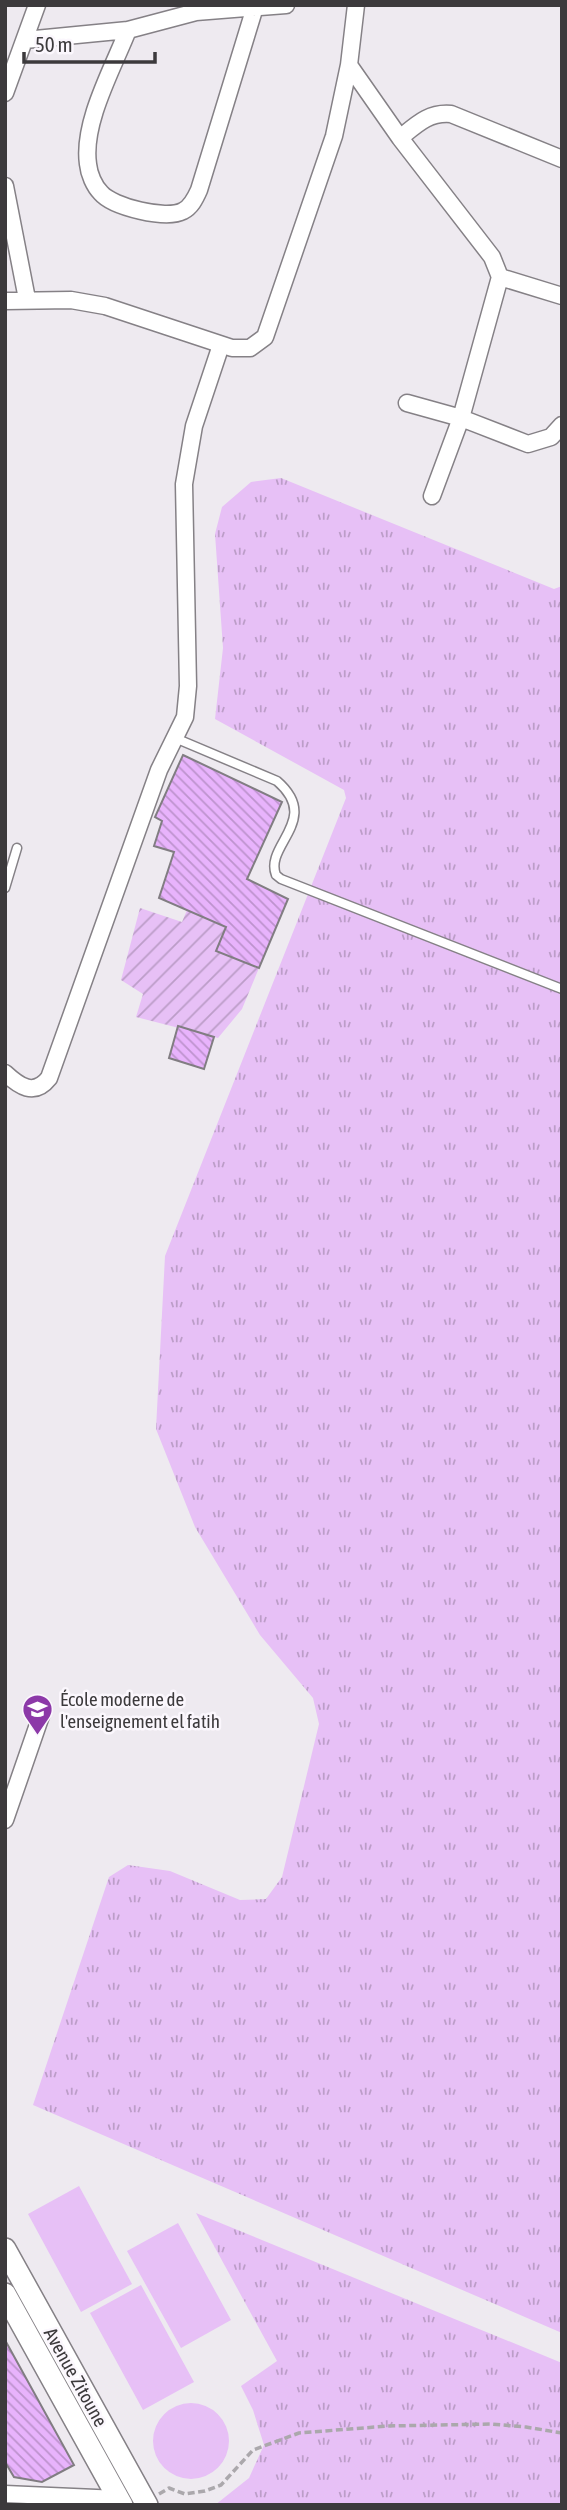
<svg xmlns="http://www.w3.org/2000/svg" width="567" height="2510" font-family="'Asap Condensed',sans-serif">
	<style>
		.grass { fill: url(#grass-tufts) }
		.park { fill: #e7c0f6 }
		.garden { fill: url(#garden-furrows) }
		.building { fill: url(#building-back-hatch); stroke: #817d82; stroke-width: 2 }
		.lines { fill: none; stroke-linecap: round; stroke-linejoin: round }
		.lane-casing { stroke: #858186; stroke-width: 11 }
		.street-casing { stroke: #858186; stroke-width: 19 }
		.secondary-casing { stroke: #858186; stroke-width: 24 }
		.path { stroke: #aba8ac; stroke-width: 3.5; stroke-dasharray: 7 3.5; stroke-linecap: butt }
		.lane { stroke: #fff; stroke-width: 8 }
		.street { stroke: #fff; stroke-width: 16 }
		.secondary { stroke: #fff; stroke-width: 21 }
		.labels { text-anchor: middle; stroke-width: 5; stroke-linejoin: round; paint-order: stroke }
		.poi-label { font-size: 19px; fill: #3c3a3c; stroke: #fbf7fd; text-anchor: start }
		.street-label { font-size: 19px; fill: #3c3a3c; stroke: #fbf7fd }
	</style>
	<defs>
		<pattern id="grass-tufts" width="24" height="20" patternUnits="userSpaceOnUse" patternTransform="scale(1.75)"><rect width="24" height="20" fill="#e7c0f6"/><path d="M3 7l-1-3M5 7V3M7 7l1-3M15 17l-1-3M17 17v-4M19 17l1-3" fill="none" stroke="#bc9dc8"/></pattern>
		<pattern id="garden-furrows" width="10" height="10" patternUnits="userSpaceOnUse" patternTransform="scale(1.75)"><rect width="10" height="10" fill="#e7c0f6"/><path d="M-1 1l2-2M0 10L10 0M9 11l2-2" fill="none" stroke="#bc9dc8"/></pattern>
		<pattern id="building-back-hatch" width="6" height="6" patternUnits="userSpaceOnUse" patternTransform="scale(1.75)"><rect width="6" height="6" fill="#e8b3fc"/><path d="M-1 5l2 2M0 0l6 6M5-1l2 2" fill="none" stroke="#bd93cd"/></pattern>
	</defs>
	<rect width="100%" height="100%" fill="#eeeaf0"/>
	<path class="grass" d="M281 478 554 589 562 586V2333L33 2105 109 1877 128 1865 170 1871 240 1900 266 1899 282 1877 319 1724 313 1698 260 1635 195 1527 156 1429 165 1256 346 798 344 790 215 719 223 648 215 534 222 507 251 482Z
		M196 2213 562 2363V2505H215L249 2478 264 2445 253 2410 241 2386 277 2361Z"/>
	<path class="park" d="M79 2186 132 2284 81 2312 28 2214Z
		M178 2223 231 2320 181 2348 127 2251Z
		M141 2285 194 2382 143 2410 90 2313Z
		M153 2441a38 38 0 1 1 76 0a38 38 0 1 1-76 0Z"/>
	<path class="garden" d="M140 908 182 922 187 910 226 927 217 951 259 968 242 1009 218 1038 136 1017 143 994 121 980Z"/>
	<path class="building" d="M183 755 282 802 247 879 288 899 259 968 216 951 226 927 159 898 174 852 154 846 162 821 155 817Z
		M178 1026 214 1037 204 1069 169 1058Z
		M5 2340 74 2465 42 2482 14 2477 5 2462Z"/>
	<g class="lines">
		<defs>
			<path id="lane" d="M175 738 277 781C322 820 264 845 276 875L281 879 562 989
				M5 888 17 848"/>
			<path id="street" d="M128 30C113 68 82 123 88 164 89 174 94 186 101 193 113 207 166 220 183 211 191 207 195 199 199 190L255 7
				M25 40 128 30 196 12 286 5
				M349 65 400 138 492 257 500 277 461 418 432 496
				M5 93 37 5
				M400 138C417 124 429 112 451 114L562 159
				M5 186 27 299
				M500 277 562 296
				M5 301 71 300 105 306 232 348H250L265 337 334 136 349 65 356 5
				M407 403 461 418 528 444 551 437 562 425
				M5 1073C19 1086 34 1097 49 1078L159 770 185 717 188 686 184 484 194 426 221 345
				M5 1820 43 1710
				M5 2494 119 2499"/>
			<path id="secondary" d="M5 2249 147 2505
				M5 2294 122 2505"/>
		</defs>
		<use href="#lane" class="lane-casing"/>
		<use href="#street" class="street-casing"/>
		<use href="#secondary" class="secondary-casing"/>
		<path class="path" d="M159 2494 169 2488 185 2494 205 2491 221 2485 253 2450 299 2433 388 2426 491 2424 526 2427 562 2433"/>
		<use href="#lane" class="lane"/>
		<use href="#street" class="street"/>
		<use href="#secondary" class="secondary"/>
	</g>
	<defs>
		<symbol id="school-pin" viewBox="-11 -11 22 30"><path d="M0 17L-7.5 6A9.5 9.5 0 1 1 7.5 6Z" fill="#8c39a8" stroke="#fbf7fd"/><path d="M0-5L7-2L0 1L-7-2ZM-4 1L0 2.5L4 1V4Q0 6-4 4Z" fill="#fff"/></symbol>
	</defs>
	<g fill-rule="evenodd">
		<use href="#school-pin" x="20" y="1692" width="35" height="47"/>
	</g>
	<g class="labels">
		<g class="poi-label">
			<text x="60" y="1706">École moderne de<tspan x="60" dy="22">l'enseignement el fatih</tspan></text>
		</g>
		<g class="street-label">
			<text transform="translate(76 2377) rotate(61)" y="7">Avenue Zitoune</text>
		</g>
	</g>
	<rect width="567" height="2510" fill="none" stroke="#3c3a3c" stroke-width="14"/>
	<path d="M24 52v10h131v-10" fill="none" stroke="#3c3a3c" stroke-width="3.5"/>
	<text x="35" y="52" font-size="21" fill="#3c3a3c" stroke="#fbf7fd" stroke-width="5" paint-order="stroke">50 m</text>
</svg>
